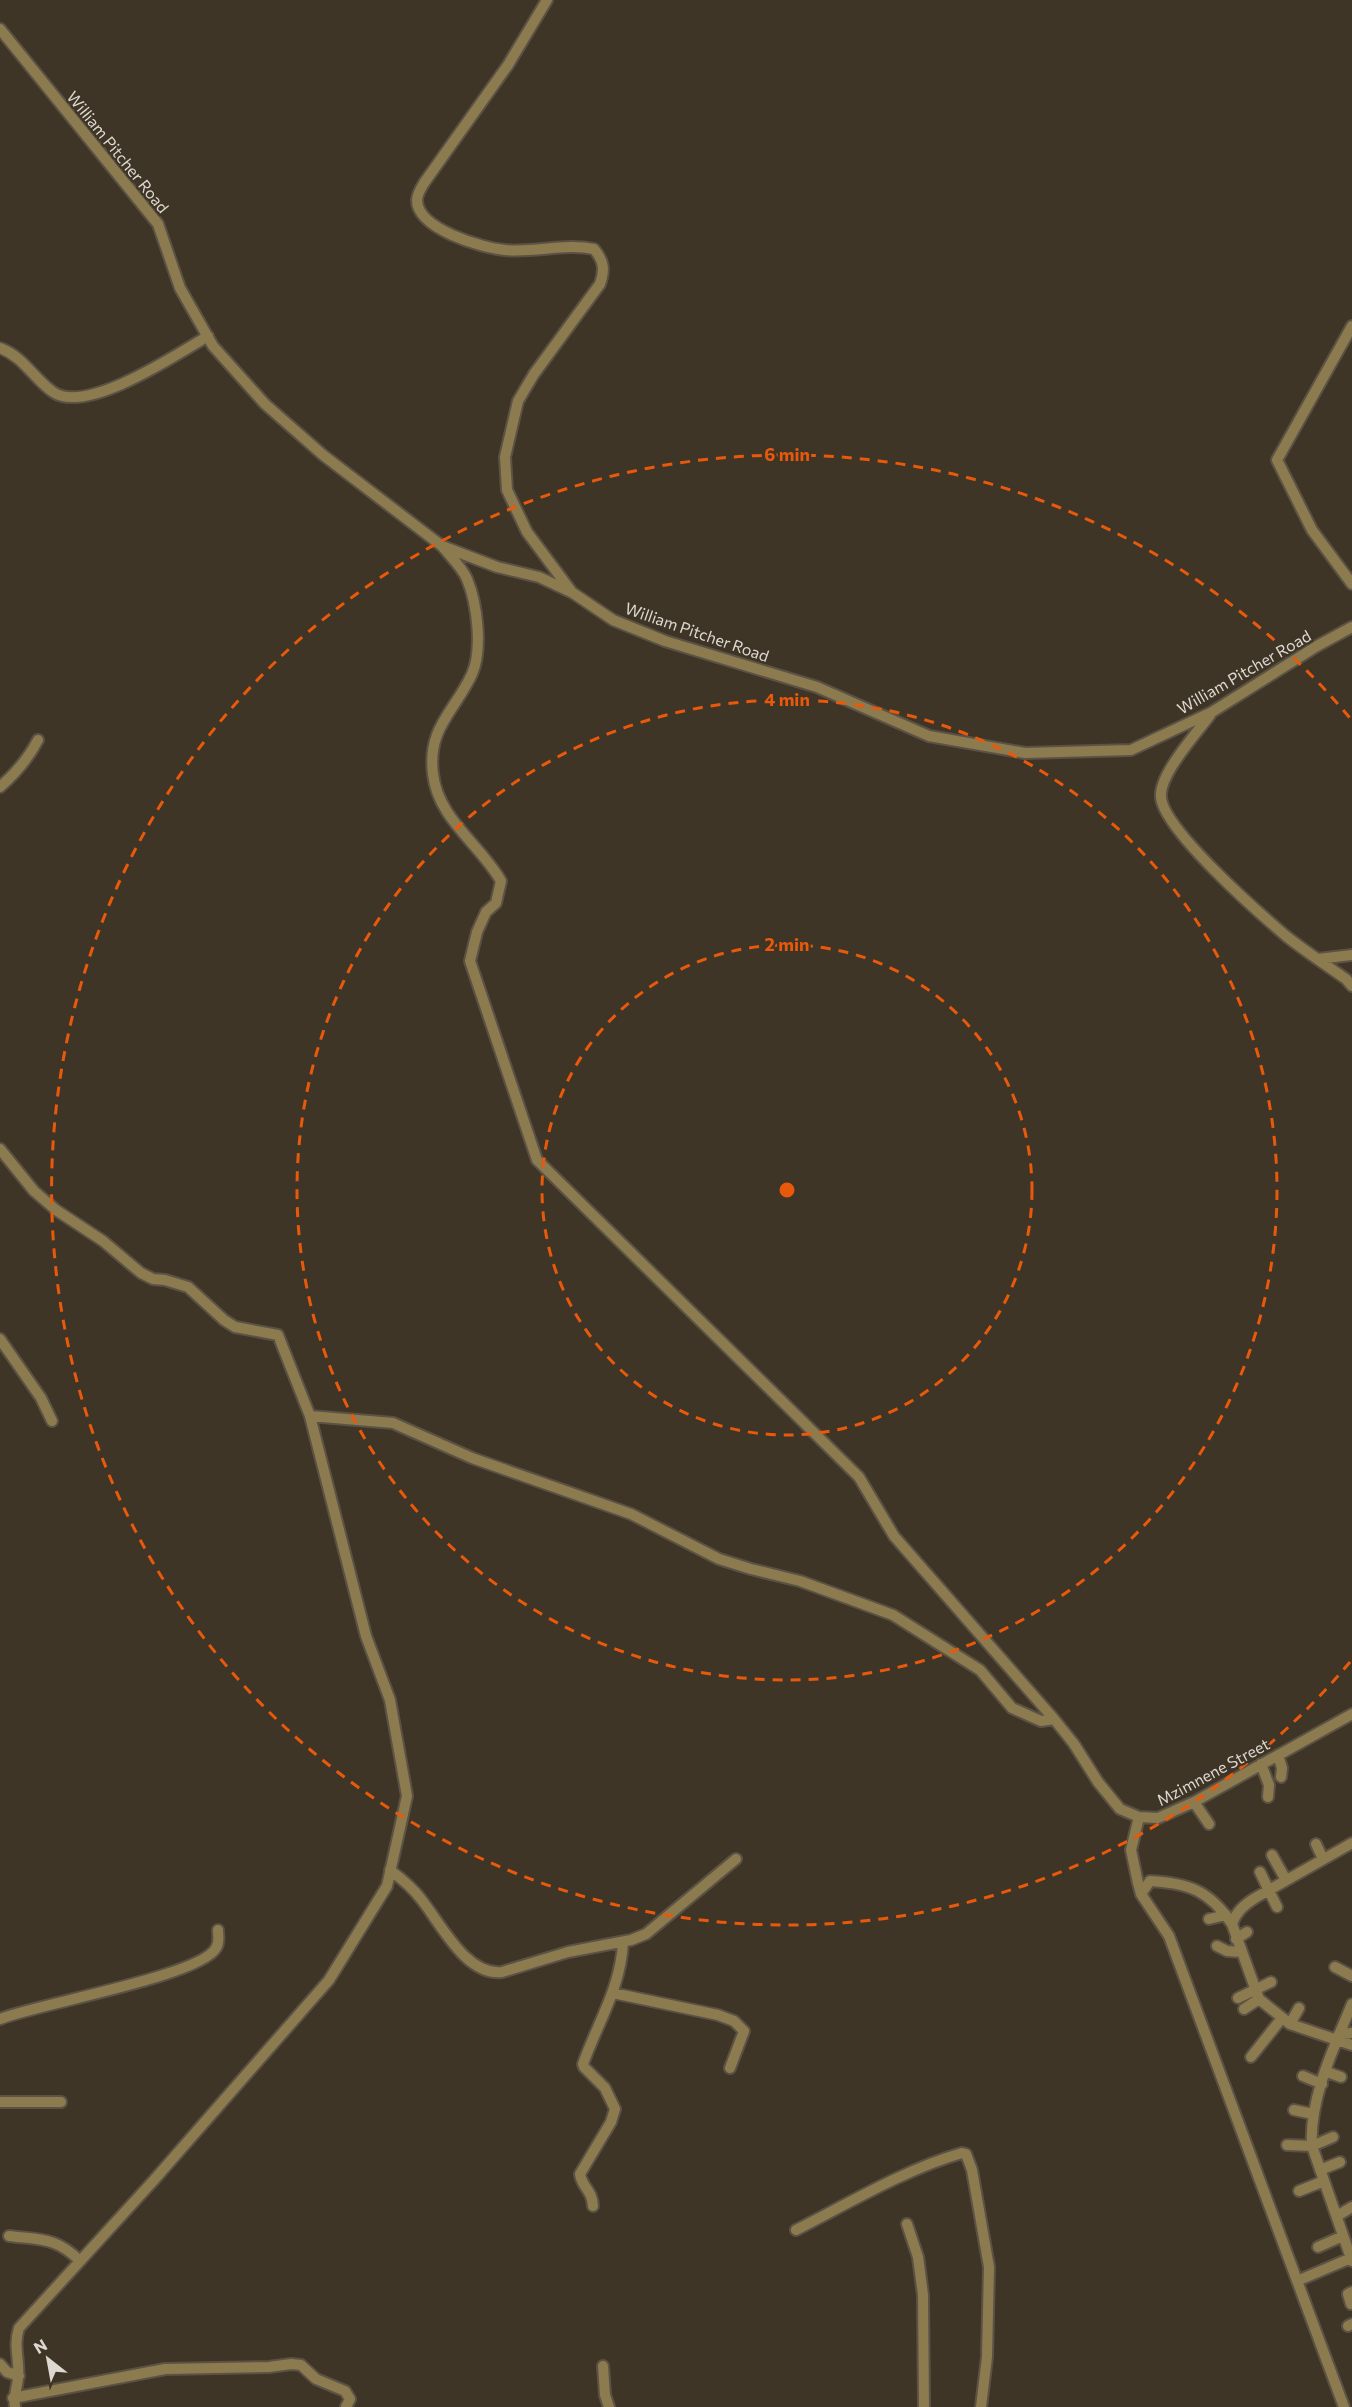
<svg xmlns="http://www.w3.org/2000/svg" width="1352" height="2407" font-family="Commissioner,sans-serif">
	<style>
		.lines { fill: none; stroke-linecap: round; stroke-linejoin: round }
		.street-casing { stroke: #5b5245; stroke-width: 14 }
		.street { stroke: #8c7b4f; stroke-width: 10 }
		.ring { fill: none; stroke: #e8590c; stroke-width: 3; stroke-dasharray: 10 8 }
		.labels { text-anchor: middle; stroke-width: 4.5; stroke-linejoin: round; paint-order: stroke }
		.street-label { font-size: 16px; fill: #ded8d0; stroke: #3e3527 }
		.centre { fill: #e8590c; stroke: #3e3527; stroke-width: 3 }
		.ring-label { font-size: 18px; text-anchor: middle; font-weight: bold; fill: #e8590c; stroke: #3e3527; stroke-width: 4.5; stroke-linejoin: round; paint-order: stroke }
	</style>
	<rect width="100%" height="100%" fill="#3e3527"/>
	<g class="lines">
		<defs>
			<path id="street" d="M547 0 508 65 424 183C421 188 417 195 417 200 417 229 482 248 505 250 535 253 565 243 594 249 604 261 605 270 600 284L534 374 518 401 505 457 507 490 527 532 571 591
				M0 29 158 224 180 288 213 346 265 404 323 455 442 546 497 567 539 577 573 593 613 620 665 641 817 687 929 736 1025 753 1131 750 1212 712 1317 646 1352 627
				M1352 326 1277 460 1312 530 1352 584
				M0 348C24 357 33 378 53 392 86 415 176 355 208 336
				M442 546C450 556 462 567 467 579 477 603 483 649 472 674 455 711 427 728 433 774 438 819 480 844 501 881L496 903 486 912 477 932 470 961 537 1160 859 1477 894 1536 1054 1719 1074 1744 1098 1782 1120 1809 1139 1817 1158 1818 1194 1802 1352 1714
				M1210 715C1197 733 1159 774 1161 797 1163 829 1259 913 1286 936 1305 951 1326 965 1346 979L1352 986
				M0 787C16 773 28 759 38 740
				M1318 959 1352 955
				M0 1149 34 1191 56 1210 103 1241 141 1273 153 1279 165 1280 188 1287 224 1320 235 1327 278 1335 310 1416 366 1636 390 1700 407 1796 387 1886 329 1980 154 2180 19 2328C13 2346 20 2361 18 2378 17 2389 13 2396 15 2407
				M0 1339 41 1398 52 1421
				M310 1416 393 1423 472 1458 631 1514 719 1559 751 1569 800 1581 893 1615 980 1670 1012 1708 1041 1721 1054 1719
				M1278 1755 1282 1768 1281 1777
				M1261 1764 1269 1785 1268 1797
				M1194 1802 1209 1824
				M1139 1817 1131 1850 1138 1883 1141 1894 1169 1936 1344 2407
				M1352 1843 1255 1898C1244 1905 1236 1912 1232 1924L1259 1999 1290 2024 1352 2045
				M1316 1844 1323 1859
				M1272 1855 1286 1880
				M390 1870C402 1879 412 1887 421 1899 441 1924 466 1976 502 1972L568 1952 631 1940 646 1934 736 1859
				M1260 1872 1277 1907
				M1141 1894 1150 1881C1189 1883 1210 1891 1232 1924
				M1209 1919 1226 1915
				M1236 1939 1247 1932
				M1217 1946 1227 1951 1241 1952
				M1335 1967 1352 1976
				M613 1993 718 2015 734 2021 744 2031 730 2068
				M1238 1998 1271 1982
				M1352 2004C1334 2047 1309 2099 1312 2146L1352 2261
				M1244 2009 1259 1999
				M0 2019C37 2004 201 1976 216 1948 220 1942 218 1936 218 1930
				M1290 2024 1299 2008
				M1339 2034 1352 2033
				M1251 2057 1282 2018
				M1327 2072 1341 2077
				M1303 2076 1322 2084
				M0 2102H61
				M1294 2110 1313 2114
				M1287 2145 1312 2146 1333 2137
				M1320 2170 1340 2162
				M1299 2191 1324 2181
				M593 2206C592 2189 582 2188 580 2174L611 2122 615 2109 605 2088 584 2067 583 2064C598 2022 621 1987 623 1942
				M1337 2216 1352 2207
				M907 2224 918 2257 923 2295 924 2407
				M796 2230C849 2203 906 2169 962 2153L966 2154 972 2170 989 2267 987 2357 981 2407
				M9 2236C41 2240 56 2237 80 2261
				M1318 2247 1343 2236
				M1297 2281 1351 2258
				M1351 2304 1348 2294 1352 2292
				M1348 2326 1352 2324
				M0 2364 7 2372 19 2376
				M603 2366 605 2395 609 2407
				M13 2398 165 2369 269 2367 291 2364 301 2365 316 2379 345 2391 350 2399 346 2407"/>
		</defs>
		<use href="#street" class="street-casing"/>
		<use href="#street" class="street"/>
	</g>
	<g class="ring">
		<circle cx="787" cy="1190" r="245"/>
		<circle cx="787" cy="1190" r="490"/>
		<path d="M1350 1662A735 735 0 1 1 1350 718"/>
	</g>
	<g class="labels">
		<g class="street-label">
			<text transform="translate(118 152) rotate(51)" y="6">William Pitcher Road</text>
			<text transform="translate(697 632) rotate(19)" y="6">William Pitcher Road</text>
			<text transform="translate(1244 672) rotate(-30)" y="6">William Pitcher Road</text>
			<text transform="translate(1213 1772) rotate(-28)" y="6">Mzimnene Street</text>
		</g>
	</g>
	<circle cx="787" cy="1190" r="9" class="centre"/>
	<g class="ring-label">
		<text x="787" y="461">6 min</text>
		<text x="787" y="706">4 min</text>
		<text x="787" y="951">2 min</text>
	</g>
	<g transform="translate(48 2359) rotate(329)" stroke="#3e3527" stroke-width="4.5" paint-order="stroke">
	<path d="M0-4.5L10 22L0 15L-10 22Z" fill="#ded8d0"/>
	<text y="-9" font-size="16" font-weight="bold" text-anchor="middle" fill="#ded8d0">N</text>
	</g>
</svg>
